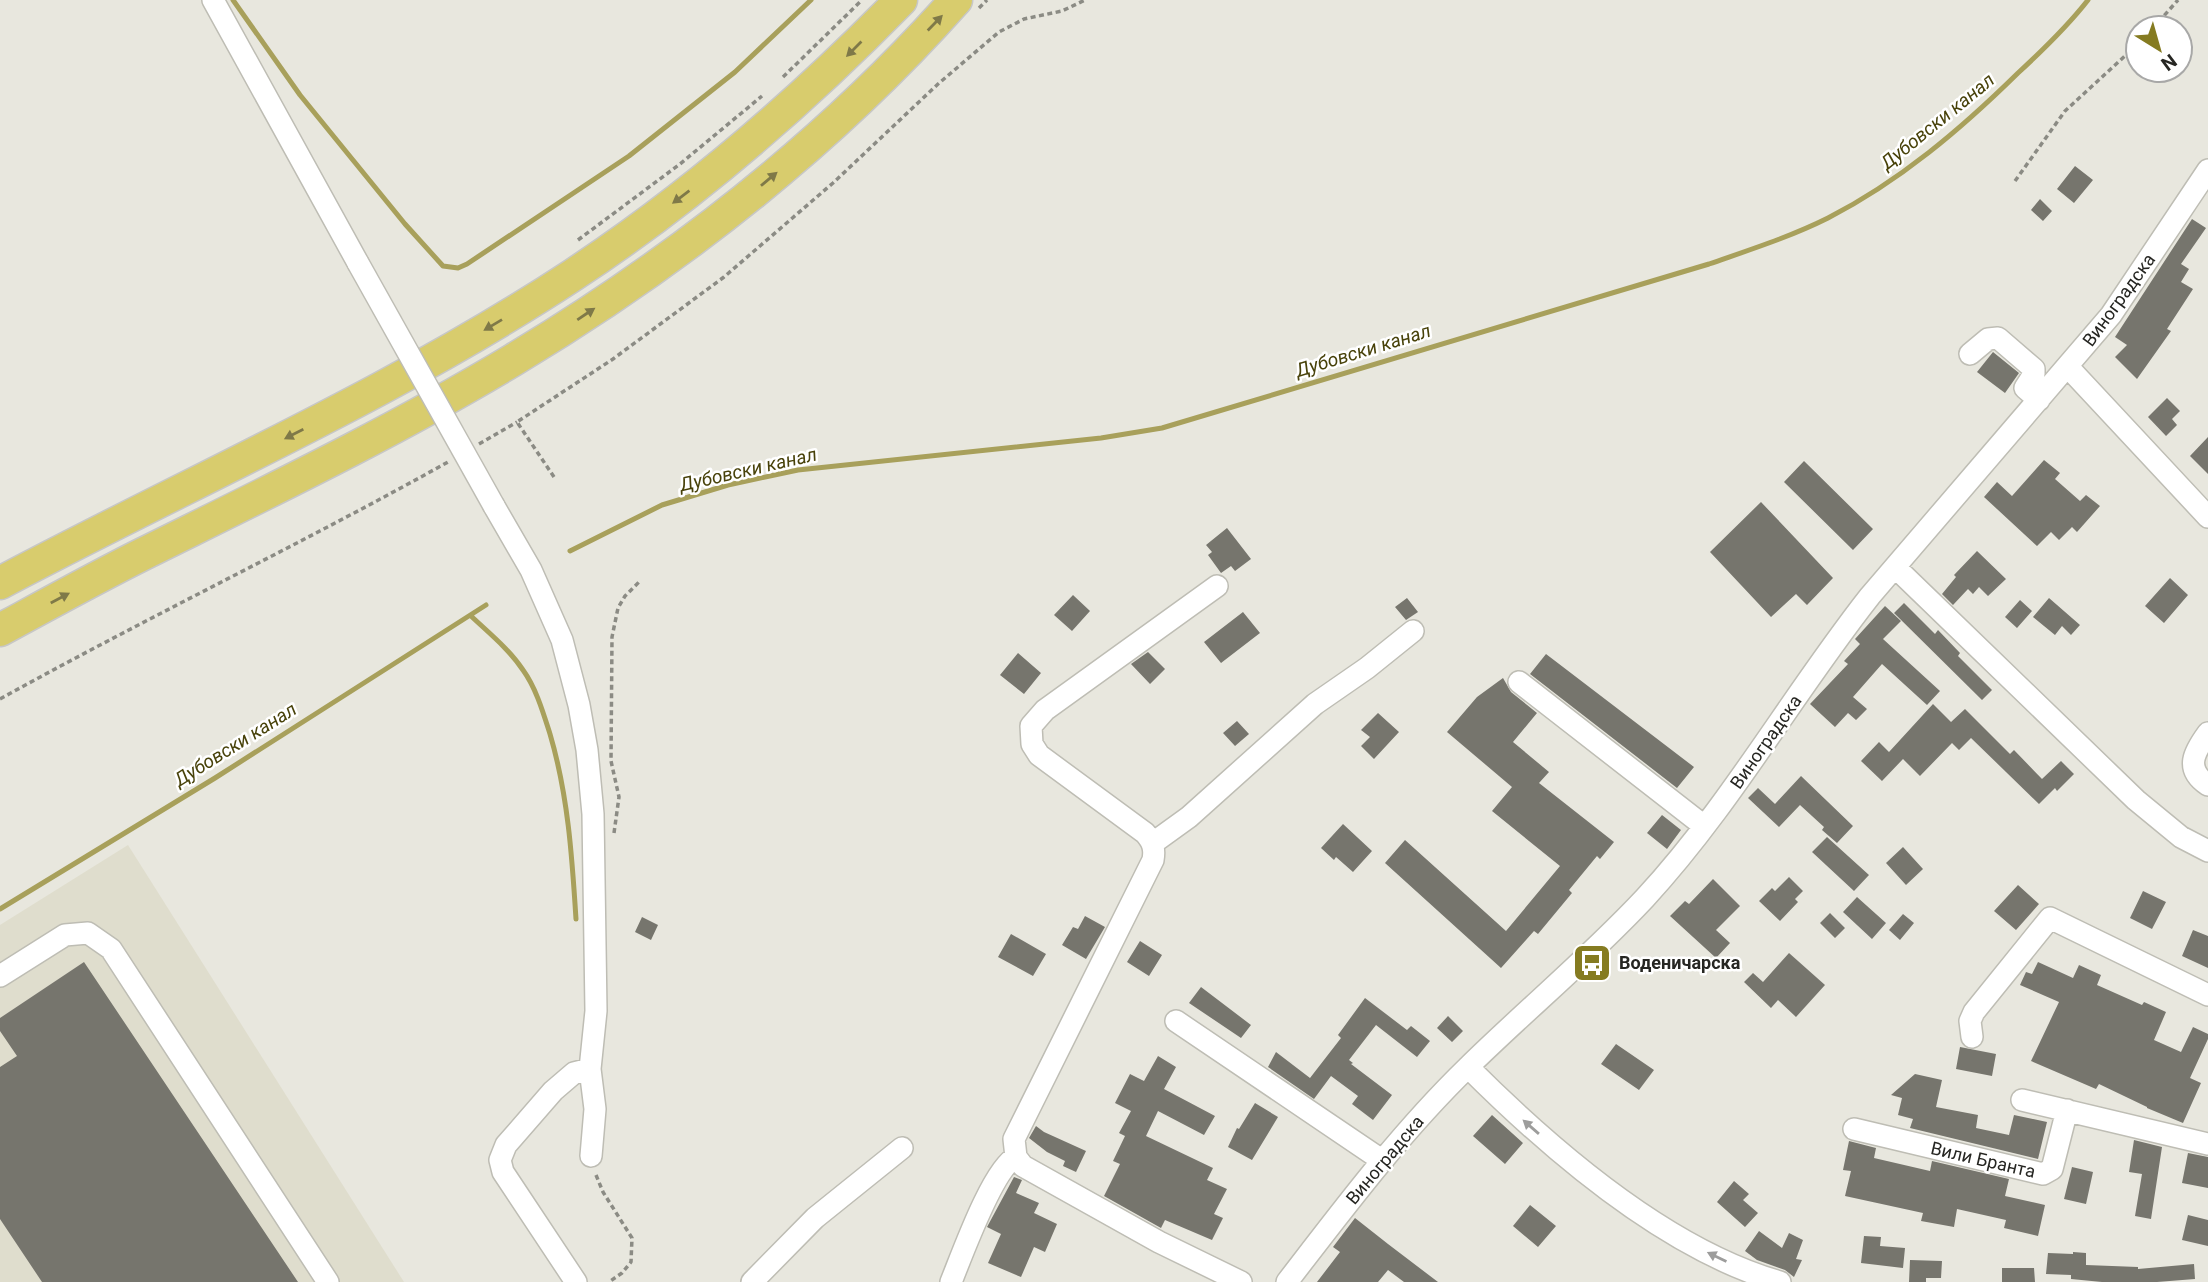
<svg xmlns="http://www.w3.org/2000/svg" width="2208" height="1282" font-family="Roboto,sans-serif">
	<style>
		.built { fill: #dfddcd }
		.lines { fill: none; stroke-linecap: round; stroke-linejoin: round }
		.stream { stroke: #a8a05b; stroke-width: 5 }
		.building { fill: #76756d }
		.minor-casing { stroke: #bebdb4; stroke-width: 24 }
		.highway-casing { stroke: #c7c7c6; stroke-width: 35 }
		.path { stroke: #8b8b84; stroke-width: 3.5; stroke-dasharray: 5 3.5; stroke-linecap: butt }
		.minor { stroke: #fff; stroke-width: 21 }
		.highway { stroke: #d8cc6d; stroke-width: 32 }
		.minor-bridge-casing { stroke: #bebdb4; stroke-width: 24; stroke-linecap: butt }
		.minor-bridge { stroke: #fff; stroke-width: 21 }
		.oneway { fill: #7f7948 }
		.oneway2 { fill: #9d9d9c }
		.labels { text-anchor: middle; stroke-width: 5; stroke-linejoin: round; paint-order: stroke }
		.street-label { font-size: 18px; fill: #262622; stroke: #fff }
		.poi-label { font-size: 18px; font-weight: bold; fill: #262622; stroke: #fff; text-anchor: start }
		.water-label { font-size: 19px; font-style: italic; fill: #48420a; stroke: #fff }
	</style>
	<rect width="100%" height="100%" fill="#e8e7de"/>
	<path class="built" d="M128 845 404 1282H0V925Z"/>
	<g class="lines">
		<path class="stream" d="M233 0 300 95 405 224 443 266 458 268 467 264 629 156 735 72 811 0
			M570 551 662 505 728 485 798 470 1101 438 1162 428 1709 264C1749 250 1790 237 1828 218 1900 181 1961 129 2018 73 2043 50 2067 27 2088 0
			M471 616C489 633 509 649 523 670 536 688 543 712 550 734 568 795 572 856 576 919
			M0 909 215 778 486 605"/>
	</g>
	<path class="building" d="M2075 166 2093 180 2074 203 2057 189Z
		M2040 199 2052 211 2043 221 2031 210Z
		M2192 219 2206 228 2181 264 2189 269 2181 282 2193 289 2167 329 2171 331 2137 379 2115 357 2127 345 2115 337Z
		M1993 352 2019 373 2005 393 1977 372Z
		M2167 398 2180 411 2172 419 2177 425 2166 436 2148 417Z
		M2208 437V474L2190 456Z
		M2044 460 2060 473 2055 479 2080 501 2086 495 2100 506 2077 532 2072 527 2059 540 2051 532 2037 546 1984 497 1997 482 2012 496Z
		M1804 461 1873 529 1853 550 1784 482Z
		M1761 502 1833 578 1807 605 1796 594 1771 617 1710 552Z
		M1227 528 1251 559 1235 571 1231 566 1221 573 1208 555 1212 552 1206 545Z
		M1977 551 2006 579 1988 596 1979 587 1973 594 1968 589 1953 605 1942 594 1956 577 1954 575Z
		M2170 578 2188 595 2164 623 2145 606Z
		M1073 595 1090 611 1072 631 1054 615Z
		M1407 598 1418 612 1406 620 1395 607Z
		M2049 598 2080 625 2071 635 2062 626 2055 635 2033 617Z
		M2020 600 2032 611 2017 628 2005 617Z
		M1904 603 1935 634 1938 630 1960 653 1958 656 1992 690 1982 700 1894 613Z
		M1885 606 1901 621 1883 639 1940 691 1927 705 1882 664 1853 697 1867 709 1856 720 1848 713 1835 727 1810 704 1848 664 1844 661 1860 644 1855 639Z
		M1243 612 1260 633 1221 663 1204 642Z
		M1148 652 1165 669 1150 684 1131 664Z
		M1018 653 1041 673 1024 694 1000 675Z
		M1546 654 1694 767 1677 788 1530 674Z
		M1503 678 1511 692 1537 713 1513 742 1549 772 1539 783 1614 842 1600 859 1597 856 1569 890 1572 893 1538 934 1534 931 1501 968 1385 863 1405 840 1506 931 1560 866 1492 811 1512 787 1447 732 1477 697Z
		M1933 704 1951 722 1965 709 2010 754 2014 750 2042 779 2061 761 2074 774 2057 791 2055 788 2039 804 1971 738 1959 750 1952 743 1920 776 1903 759 1882 781 1861 761 1879 742 1889 752Z
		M1378 713 1399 732 1374 759 1361 746 1370 737 1361 730Z
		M1237 721 1249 734 1235 746 1223 733Z
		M1801 776 1853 826 1837 843 1822 830 1824 827 1800 805 1779 827 1748 798 1758 788 1775 804Z
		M1662 815 1681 830 1667 849 1647 833Z
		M1343 824 1372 851 1353 872 1336 857 1334 860 1321 848Z
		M1827 837 1869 875 1854 891 1812 852Z
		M1903 847 1923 869 1906 885 1886 863Z
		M1789 877 1803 891 1795 899 1798 902 1780 921 1759 901 1772 888 1775 891Z
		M1713 879 1740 906 1716 930 1730 943 1716 958 1670 916 1685 901 1689 904Z
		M2018 885 2039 904 2016 930 1994 911Z
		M2143 891 2166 902 2152 929 2130 918Z
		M1857 897 1886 923 1872 939 1843 912Z
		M1830 913 1845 928 1835 938 1820 923Z
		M1903 914 1914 923 1900 940 1889 930Z
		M1085 916 1105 927 1086 959 1062 945 1073 927 1078 929Z
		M642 917 658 925 651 940 635 932Z
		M2193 930 2208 936V968L2182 956Z
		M1011 934 1046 954 1033 976 998 957Z
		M1140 941 1162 955 1149 976 1127 962Z
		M1789 953 1825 985 1796 1017 1778 1000 1771 1008 1744 982 1753 973 1763 982Z
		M84 962 298 1282H42L0 1219V1067L17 1056 0 1031V1018Z
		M2038 962 2073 978 2079 965 2101 975 2097 985 2142 1005 2144 1002 2166 1012 2154 1040 2181 1052 2193 1027 2208 1034V1039L2190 1078 2201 1083 2183 1123 2147 1108V1107L2099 1084 2096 1089 2031 1061 2059 1002 2020 985 2026 972 2032 974Z
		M1201 987 1251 1025 1241 1038 1189 1003Z
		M1365 998 1407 1030 1411 1026 1430 1041 1417 1057 1376 1025 1349 1060 1353 1063 1351 1064 1392 1095 1373 1120 1352 1104 1358 1096 1331 1076 1314 1099 1268 1067 1276 1052 1310 1078 1341 1038 1338 1035Z
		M1448 1016 1463 1031 1452 1042 1437 1028Z
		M1616 1044 1654 1070 1639 1090 1601 1064Z
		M1960 1047 1996 1054 1992 1076 1956 1069Z
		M1158 1056 1176 1067 1164 1089 1215 1116 1204 1135 1158 1111 1146 1136 1213 1168 1207 1180 1227 1189 1214 1214 1223 1218 1212 1240 1165 1220 1161 1228 1104 1196 1120 1164 1113 1161 1125 1136 1119 1133 1131 1111 1115 1103 1130 1074 1144 1081Z
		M1915 1074 1942 1080 1936 1107 1978 1115 1976 1128 2009 1135 2014 1115 2047 1122 2038 1159 1910 1128 1913 1119 1898 1115 1902 1098 1891 1095Z
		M1255 1103 1278 1117 1252 1160 1228 1147 1237 1128 1239 1129Z
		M1492 1115 1523 1143 1505 1164 1473 1136Z
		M1036 1126 1044 1132 1086 1151 1076 1172 1063 1166 1065 1161 1047 1152 1029 1138Z
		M2134 1140 2162 1147 2151 1219 2135 1216 2142 1174 2129 1172Z
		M1849 1141 1876 1148 1874 1158 1930 1171 1932 1161 2009 1179 2005 1196 2045 1205 2038 1236 2004 1228 2006 1220 1957 1209 1954 1227 1921 1221 1923 1213 1845 1196 1851 1171 1843 1170Z
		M2188 1153 2208 1157V1188L2182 1183Z
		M2072 1167 2093 1172 2086 1204 2064 1199Z
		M1014 1177 1022 1180 1016 1193 1039 1203 1034 1213 1057 1224 1045 1252 1034 1247 1021 1277 988 1263 1001 1234 987 1227Z
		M1734 1181 1749 1194 1743 1200 1758 1213 1745 1227 1717 1202Z
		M1530 1205 1556 1226 1538 1247 1513 1226Z
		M2188 1215 2208 1220V1246L2182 1240Z
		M1355 1218 1388 1244 1438 1282H1404L1388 1270 1378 1282H1317L1340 1252 1333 1247Z
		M1759 1231 1782 1248 1789 1233 1803 1240 1796 1259 1802 1260 1794 1277 1785 1270 1757 1260 1745 1251Z
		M1864 1236 1881 1237 1880 1246 1905 1248 1903 1268 1861 1263Z
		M2073 1252 2086 1253V1265L2138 1267V1269L2194 1264 2195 1279 2157 1282H2102L2071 1279V1275L2046 1274 2048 1253 2073 1254Z
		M1910 1260 1942 1261 1941 1278H1926V1282H1909Z
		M2002 1268H2034L2035 1282H2002Z"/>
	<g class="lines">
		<defs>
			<path id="minor" d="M213 0 358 263
				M1970 354 1988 339 1998 338 2034 369V374L2025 388 2039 400
				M2068 367 2208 517
				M494 506 531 570 562 640 579 705 587 750 593 814 596 1011 590 1069 595 1109 591 1156
				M1895 567 2136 800 2181 837 2208 851
				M1217 586 1045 710 1031 726 1032 744 1039 755 1145 833C1153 842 1155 849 1153 860L1014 1139 1016 1157 1023 1166 1159 1242 1241 1282
				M1519 682 1704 826
				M2208 733C2194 752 2184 769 2208 785
				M1153 843 1189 817 1315 704 1367 668 1413 631
				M0 976 65 935 88 933 111 949 328 1282
				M1176 1021 1383 1161
				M1972 1037 1970 1021 1974 1012 2050 918 2208 995
				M1468 1067C1550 1149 1667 1250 1780 1282
				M2022 1100 2208 1144
				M1854 1129 2043 1174 2052 1169 2067 1110
				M576 1282 503 1172 500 1160 506 1145 553 1091 574 1073 590 1069
				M752 1282 815 1218 902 1148
				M951 1282C962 1255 993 1168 1016 1157
				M1287 1282C1344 1208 1401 1132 1468 1067 1526 1010 1589 958 1645 898 1730 806 1792 695 1870 596L2111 315 2208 170"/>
			<path id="highway" d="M0 583C192 481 392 394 573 275 693 196 801 102 901 0
				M0 630C48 604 95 578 143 554 268 492 393 432 513 360 676 262 829 143 956 0"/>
		</defs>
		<use href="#minor" class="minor-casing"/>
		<use href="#highway" class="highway-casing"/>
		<path class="path" d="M979 8 987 0
			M2153 28 2178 0
			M783 77 862 0
			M2015 181 2065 111 2138 44
			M578 240 680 164 762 96
			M479 444 517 422
			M554 477 517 422 613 359 724 277 833 183 938 84 999 32 1024 19 1062 11 1085 0
			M0 699C148 617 301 544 448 462
			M614 833 619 797 611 761 612 637 618 608 625 596 639 582
			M596 1175 603 1192 632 1238 631 1262 622 1273 609 1282"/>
		<use href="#minor" class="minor"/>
		<use href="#highway" class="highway"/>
		<defs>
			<path id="minor-bridge" d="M358 263 494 506"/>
		</defs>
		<use href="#minor-bridge" class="minor-bridge-casing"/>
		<use href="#minor-bridge" class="minor-bridge"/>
	</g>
	<defs><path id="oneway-solid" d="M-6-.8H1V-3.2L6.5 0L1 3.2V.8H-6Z" transform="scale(1.75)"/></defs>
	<g class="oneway">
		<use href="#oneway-solid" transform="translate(935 23) rotate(-46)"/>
		<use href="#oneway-solid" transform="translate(854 49) rotate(135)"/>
		<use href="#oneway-solid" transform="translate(769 179) rotate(-40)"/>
		<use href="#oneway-solid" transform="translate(681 197) rotate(143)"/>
		<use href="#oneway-solid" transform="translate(586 314) rotate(-34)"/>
		<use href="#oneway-solid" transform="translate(493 325) rotate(149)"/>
		<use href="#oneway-solid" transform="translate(294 434) rotate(153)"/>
		<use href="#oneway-solid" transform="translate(60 598) rotate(-28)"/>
	</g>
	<g class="oneway2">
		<use href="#oneway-solid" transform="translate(1531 1127) rotate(-139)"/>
		<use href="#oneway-solid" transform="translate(1717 1257) rotate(-154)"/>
	</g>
	<defs>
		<symbol id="bus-square" viewBox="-11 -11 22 22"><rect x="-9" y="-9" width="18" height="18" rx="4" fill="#857b21" stroke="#fff"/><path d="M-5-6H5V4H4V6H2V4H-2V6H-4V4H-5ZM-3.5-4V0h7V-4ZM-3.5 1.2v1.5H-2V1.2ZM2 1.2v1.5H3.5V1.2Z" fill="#fff"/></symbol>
	</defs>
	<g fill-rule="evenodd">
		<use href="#bus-square" x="1570" y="941" width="44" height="44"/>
	</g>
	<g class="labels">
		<g class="street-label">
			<text transform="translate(2119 300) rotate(-54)" y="6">Виноградска</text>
			<text transform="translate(1766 742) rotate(-55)" y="6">Виноградска</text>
			<text transform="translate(1385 1160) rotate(-50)" y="6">Виноградска</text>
			<text transform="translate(1983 1160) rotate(13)" y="6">Вили Бранта</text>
		</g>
		<g class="poi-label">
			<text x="1619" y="969">Воденичарска</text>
		</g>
		<g class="water-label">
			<text transform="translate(1937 121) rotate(-39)" y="7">Дубовски канал</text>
			<text transform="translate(1363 350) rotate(-17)" y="7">Дубовски канал</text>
			<text transform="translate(748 469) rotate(-13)" y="7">Дубовски канал</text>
			<text transform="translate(235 744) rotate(-32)" y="7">Дубовски канал</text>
		</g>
	</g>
	<g transform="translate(2159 49) rotate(143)"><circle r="33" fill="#ffffff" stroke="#a8a8a7" stroke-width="2"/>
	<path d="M0-5L12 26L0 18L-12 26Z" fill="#857b21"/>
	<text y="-10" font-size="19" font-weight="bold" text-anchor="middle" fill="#262622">N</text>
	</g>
</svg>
